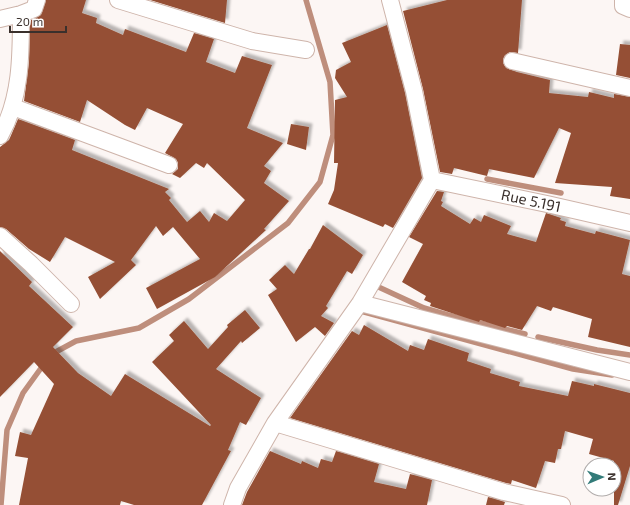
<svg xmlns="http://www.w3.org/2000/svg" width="630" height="505" font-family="'Exo 2',sans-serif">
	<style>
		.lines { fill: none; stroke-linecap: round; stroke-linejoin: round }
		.stream { stroke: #be8e7c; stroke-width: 5.5 }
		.building { fill: #955035; filter: url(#shadow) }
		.minor-casing { stroke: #ceb4aa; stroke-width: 18 }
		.minor { stroke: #fff; stroke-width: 16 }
		.labels { text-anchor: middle; stroke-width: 4; stroke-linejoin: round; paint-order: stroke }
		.street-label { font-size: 15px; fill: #3a302c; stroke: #fff }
	</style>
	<defs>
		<filter id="shadow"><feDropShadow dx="3.5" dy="-3.5" stdDeviation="1" flood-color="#0004"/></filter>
	</defs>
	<rect width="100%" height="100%" fill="#fcf6f4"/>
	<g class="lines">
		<path class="stream" d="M487 179 561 193
			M372 284 424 308 448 315 525 334
			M357 310 573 369 612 375
			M538 337 597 350 630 355
			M52 354 76 341 139 328 189 299 288 223 320 182 333 135 330 82 306 0
			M1 505 7 430 23 393 44 364"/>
	</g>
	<path class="building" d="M46 0H86L82 13 97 18 96 23 123 35 125 29 186 52 194 33 214 39 206 62 235 73 242 56 272 65 247 128 283 143 264 166 271 171 264 183 289 201 264 229 266 230 215 277 157 309 146 288 200 259 173 227 163 236 156 226 131 260 136 265 100 299 88 277 115 262 65 237 50 262 29 249 6 229 0 227V147L9 140 18 119 75 140 72 150 169 189 165 192 171 198 169 200 187 222 200 211 209 222 214 213 227 221 245 200 207 163 204 168 196 163 180 178 172 174 178 169V163L176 159 165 153 183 124 147 108 135 130 125 125 87 100 80 122 24 101 29 62 30 23 31 20 41 15Z
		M150 0H227L225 23Z
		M447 0H522L518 53 510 52 505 55 503 59V63L506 68 517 72 550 80 549 93 588 97 589 92 614 98V94L630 97V199L610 196 612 187 555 183 571 133 559 128 534 178 489 169 487 176 454 168 452 174 440 172 423 89 403 11Z
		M387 25 405 93 422 178 393 228 385 224 383 227 328 204 334 190 338 163H334L335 100 347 97 335 78 336 70 351 62 342 43Z
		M620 44 630 45V78L616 75Z
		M291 124 309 127 306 150 287 144Z
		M437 191 444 192 441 201 443 202 441 206 470 224 474 218 481 222 484 215 511 226 507 234 536 242 546 213 561 218 560 220 566 222 565 226 595 234 596 231 630 240 622 274 630 276V347L588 337 592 319 553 307 551 311 537 306 522 330 507 326 505 328 480 320 479 322 430 306 431 303 424 300 426 296 402 282 423 244 409 237Z
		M323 225 363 255 352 274 347 271 326 306 328 308 321 316 334 323 325 336 315 327 296 342 268 295 277 289 269 280 285 265 294 274 309 249H310Z
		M0 251 32 282 29 286 73 327 53 347 78 373 111 396 125 374 210 426 211 425 152 362 174 341 169 335 184 321 208 349 228 327 227 325 245 310 260 328 242 343 241 341 216 369 261 398 246 425 240 422 228 450 231 451 202 505H134L121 501 120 505H19L28 458 15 456 20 432 31 435 54 384 34 362 0 397Z
		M364 325 408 351 410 345 424 350 428 339 469 353 467 361 491 369 490 373 520 382 519 386 568 396 572 381 594 386V384L630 393V466L618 505H614V461L589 454 593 439 565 431 561 449H558L555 463 545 461 536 488 512 480 511 484 506 483 290 418 352 331 359 335Z
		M270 451 301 464 302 461 318 468 321 459 332 462 336 451 379 464 374 482 406 489 410 474 432 480 427 505H242L247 492Z
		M488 497 505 502 504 505H486Z"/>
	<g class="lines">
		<defs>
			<path id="minor" d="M118 0 252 41 306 50
				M623 0V6L630 9
				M0 19 21 14 34 9 37 0
				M512 61 630 88
				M13 107 169 165
				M0 136C21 99 21 56 21 14
				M432 180 547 204 630 223
				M0 236 31 264 71 304
				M360 303 630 372
				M275 423 504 492 562 505
				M232 505 238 488 275 423 360 303 432 180 414 91 390 0"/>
		</defs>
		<use href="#minor" class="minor-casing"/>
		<use href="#minor" class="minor"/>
	</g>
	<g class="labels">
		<g class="street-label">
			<text transform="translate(531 201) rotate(12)" y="5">Rue 5.191</text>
		</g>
	</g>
	<g transform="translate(602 477) rotate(88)"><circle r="19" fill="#ffffff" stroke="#b0acab"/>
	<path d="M0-3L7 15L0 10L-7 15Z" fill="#337b79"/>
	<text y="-6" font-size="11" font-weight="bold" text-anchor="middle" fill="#3a302c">N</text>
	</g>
	<path d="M10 26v6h56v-6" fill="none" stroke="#3a302c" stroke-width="2"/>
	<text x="16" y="26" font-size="12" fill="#3a302c" stroke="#ffffff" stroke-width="3" paint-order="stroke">20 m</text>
</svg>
